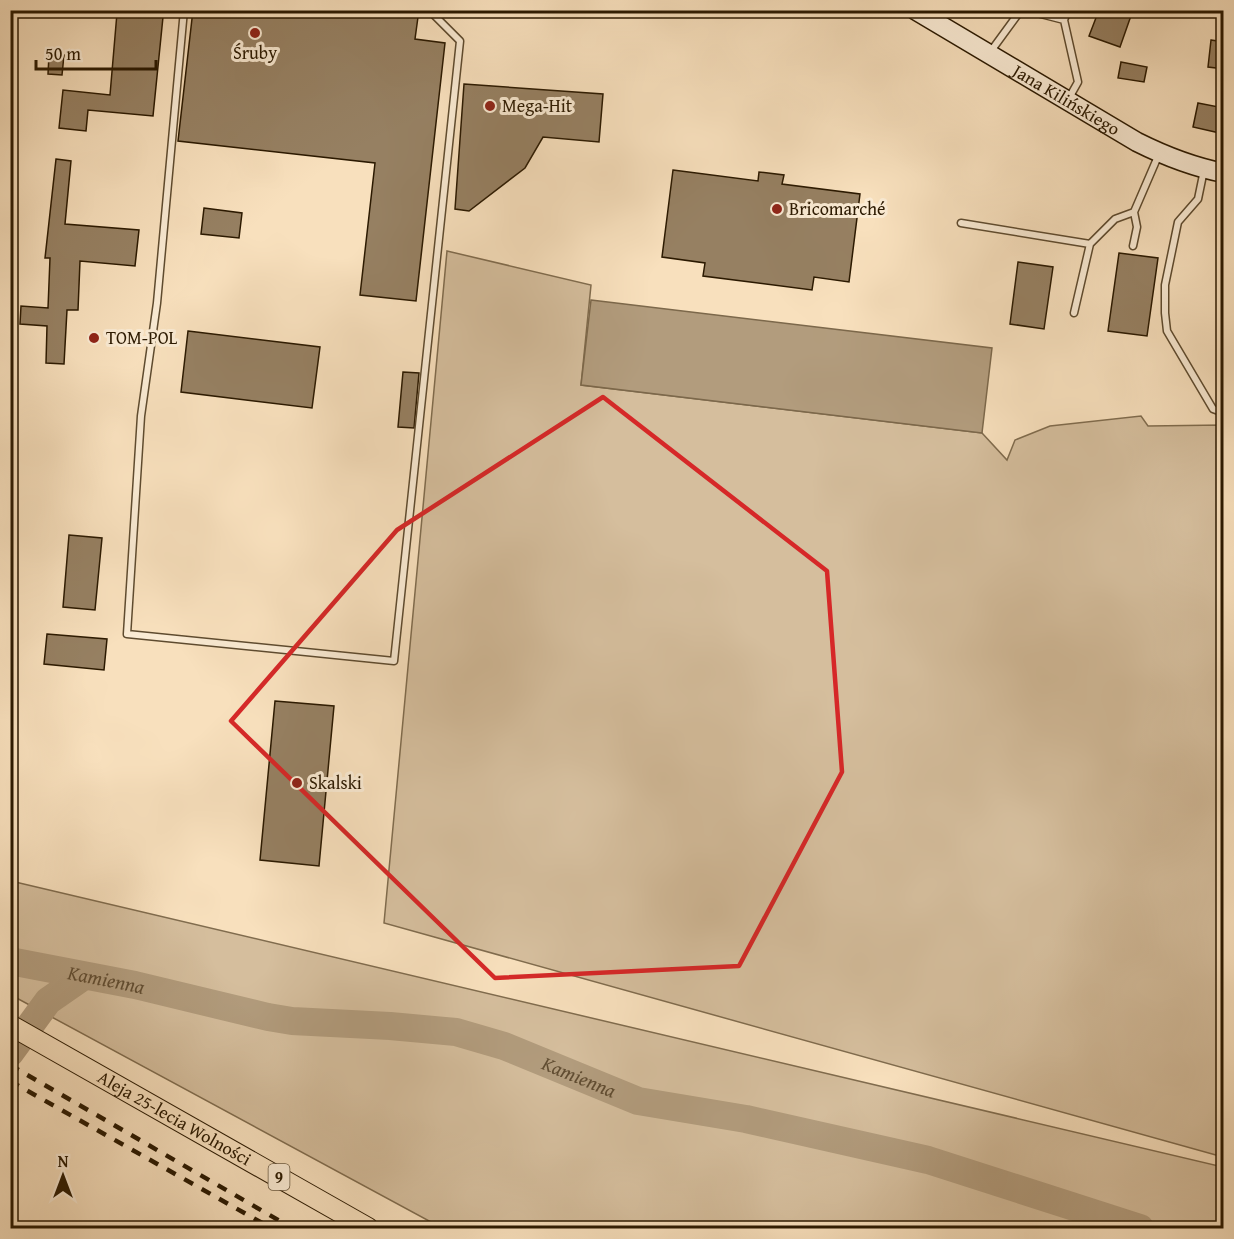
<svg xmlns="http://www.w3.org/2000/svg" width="1234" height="1239" font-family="'Gentium Book Plus',serif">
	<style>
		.green { fill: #d5be9d; stroke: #806c4e; stroke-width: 1.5 }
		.water { fill: #b29c7d; stroke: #7c684b; stroke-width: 1.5 }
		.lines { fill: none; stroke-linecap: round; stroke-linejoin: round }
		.river { stroke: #b29c7d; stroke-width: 28 }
		.building { fill: #968062; stroke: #2b1900; stroke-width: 1.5 }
		.lane-casing { stroke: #5e4b2f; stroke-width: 9 }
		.secondary-casing { stroke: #2b1900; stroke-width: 21 }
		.primary-casing { stroke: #2b1900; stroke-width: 22 }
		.lane { stroke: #faebd4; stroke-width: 6 }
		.secondary { stroke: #faebd4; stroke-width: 18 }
		.primary { stroke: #f8e0bd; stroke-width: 20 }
		.rail { stroke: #2b1900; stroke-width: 4.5; stroke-dasharray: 10 10; stroke-linecap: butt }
		.marked { fill: none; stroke: #d62828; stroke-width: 4.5; stroke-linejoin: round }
		.poi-dot { fill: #8f2418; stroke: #faebd4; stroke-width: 2 }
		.labels { text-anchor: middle; stroke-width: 6; stroke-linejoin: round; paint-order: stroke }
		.shield { fill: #faebd4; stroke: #695840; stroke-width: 1.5 }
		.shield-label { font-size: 16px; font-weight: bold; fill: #2b1900 }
		.poi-label { font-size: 18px; fill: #2b1900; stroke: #faebd4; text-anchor: start }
		.street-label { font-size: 18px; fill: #2b1900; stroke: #faebd4 }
		.water-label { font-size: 20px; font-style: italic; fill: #614d32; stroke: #faebd4 }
	</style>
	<rect width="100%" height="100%" fill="#f8e0bd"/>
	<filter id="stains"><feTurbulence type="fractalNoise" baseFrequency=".00333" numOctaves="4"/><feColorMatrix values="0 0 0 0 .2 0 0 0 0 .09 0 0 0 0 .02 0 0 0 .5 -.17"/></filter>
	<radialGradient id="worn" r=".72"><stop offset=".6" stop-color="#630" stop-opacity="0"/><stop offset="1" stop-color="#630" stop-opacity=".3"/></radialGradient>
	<path class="green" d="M447 251 591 285 581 385 982 433 1007 460 1015 440 1050 426 1141 416 1148 426 1223 425 1224 911 1217 950 1224 954 1223 1157 384 923Z
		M11 881 1223 1167V1228H442L11 995Z"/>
	<path class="water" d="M591 300 992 348 982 433 581 385Z"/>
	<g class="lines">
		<g class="river">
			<path id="s1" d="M10 961 135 985 268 1017 292 1021 390 1026 456 1032 504 1046 638 1101 746 1119 928 1160 1140 1228"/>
			<path d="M10 1053 48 1001 84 976"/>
		</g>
	</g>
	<path class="building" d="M193 10H359L418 17 415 39 445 43 416 301 360 295 375 163 178 141Z
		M1099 10H1133L1120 47 1089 36Z
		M117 13 163 17 153 116 88 110 86 131 59 128 63 90 110 95Z
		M1211 40 1224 42V69L1208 67Z
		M49 55H64L62 75 48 74Z
		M1121 62 1147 67 1144 82 1118 78Z
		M464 84 603 94 599 142 543 137 525 168 469 211 455 209Z
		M1198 103 1224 108V134L1193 127Z
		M56 159 71 161 65 224 139 230 135 266 80 261 78 310H67L64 364 46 363 47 326 20 324 21 306 48 308 50 258H45Z
		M673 170 758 181 759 172 784 175 782 184 860 194 849 282 814 277 812 290 703 276 705 263 662 257Z
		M204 208 242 213 239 238 201 234Z
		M1119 253 1158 258 1147 336 1108 331Z
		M1018 262 1053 267 1044 329 1010 324Z
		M188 331 320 347 312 408 181 392Z
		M403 372 419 373 414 428 398 427Z
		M69 535 102 538 95 610 63 607Z
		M47 634 107 639 104 670 44 664Z
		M275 701 334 706 319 866 260 860Z"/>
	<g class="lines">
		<defs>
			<path id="lane" d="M184 10 157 303 141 416 127 634 394 661 460 41 429 10
				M1025 10 1064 20
				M1068 10 1064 20 1078 82 1069 98
				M991 51 1021 10
				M1204 170 1198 199 1178 222 1165 285V313L1167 331 1213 409 1224 413
				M961 223 1090 244
				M1133 246 1137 227 1134 212
				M1074 313 1090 244 1115 219 1134 212 1159 154"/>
			<g id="secondary">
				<path id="s2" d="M915 10 1137 142C1165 156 1193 167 1224 173"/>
			</g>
			<g id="primary">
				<path id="s3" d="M10 1025 368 1228"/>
			</g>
		</defs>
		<use href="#lane" class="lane-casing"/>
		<use href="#secondary" class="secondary-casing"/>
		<use href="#primary" class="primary-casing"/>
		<use href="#lane" class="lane"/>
		<use href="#secondary" class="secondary"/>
		<use href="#primary" class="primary"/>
		<path class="rail" d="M10 1065 292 1228
			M10 1081 271 1228"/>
	</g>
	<path class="marked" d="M603 397 827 571 842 772 739 966 495 978 231 721 397 530Z"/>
	<g class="poi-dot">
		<circle cx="255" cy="33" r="6"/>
		<circle cx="490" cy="106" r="6"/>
		<circle cx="777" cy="209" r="6"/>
		<circle cx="94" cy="338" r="6"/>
		<circle cx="297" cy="783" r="6"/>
	</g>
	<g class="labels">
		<rect class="shield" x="268.5" y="1164" width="21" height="26" rx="4.5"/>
		<g class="shield-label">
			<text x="279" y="1183">9</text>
		</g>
		<g class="poi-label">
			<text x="255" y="59" text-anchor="middle">Śruby</text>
			<text x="502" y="112">Mega-Hit</text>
			<text x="789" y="215">Bricomarché</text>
			<text x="106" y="344">TOM-POL</text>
			<text x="309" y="789">Skalski</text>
		</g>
		<g class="street-label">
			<text dy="6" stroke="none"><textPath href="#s2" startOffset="176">Jana Kilińskiego</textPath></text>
			<text dy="6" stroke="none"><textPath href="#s3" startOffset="189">Aleja 25-lecia Wolności</textPath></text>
		</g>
		<g class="water-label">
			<text dy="7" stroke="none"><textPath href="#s1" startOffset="98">Kamienna</textPath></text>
			<text dy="7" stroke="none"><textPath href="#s1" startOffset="584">Kamienna</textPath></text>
		</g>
	</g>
	<rect width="1234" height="1239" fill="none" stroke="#f8e0bd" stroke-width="36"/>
	<rect x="12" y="12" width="1210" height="1215" fill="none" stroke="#2b1900" stroke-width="3"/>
	<rect x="18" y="18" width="1198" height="1203" fill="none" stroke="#2b1900" stroke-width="1.5"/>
	<g transform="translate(63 1176)" stroke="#faebd4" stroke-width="4.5" paint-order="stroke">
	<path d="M0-4.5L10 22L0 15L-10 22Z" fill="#2b1900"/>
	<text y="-9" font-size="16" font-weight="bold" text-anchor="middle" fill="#2b1900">N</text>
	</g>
	<path d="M36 60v9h120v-9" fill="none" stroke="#2b1900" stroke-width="3"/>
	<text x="45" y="60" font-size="18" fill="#2b1900" stroke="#faebd4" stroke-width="4.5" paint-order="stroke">50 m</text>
	<rect width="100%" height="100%" filter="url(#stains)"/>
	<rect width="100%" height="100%" fill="url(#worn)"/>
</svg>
